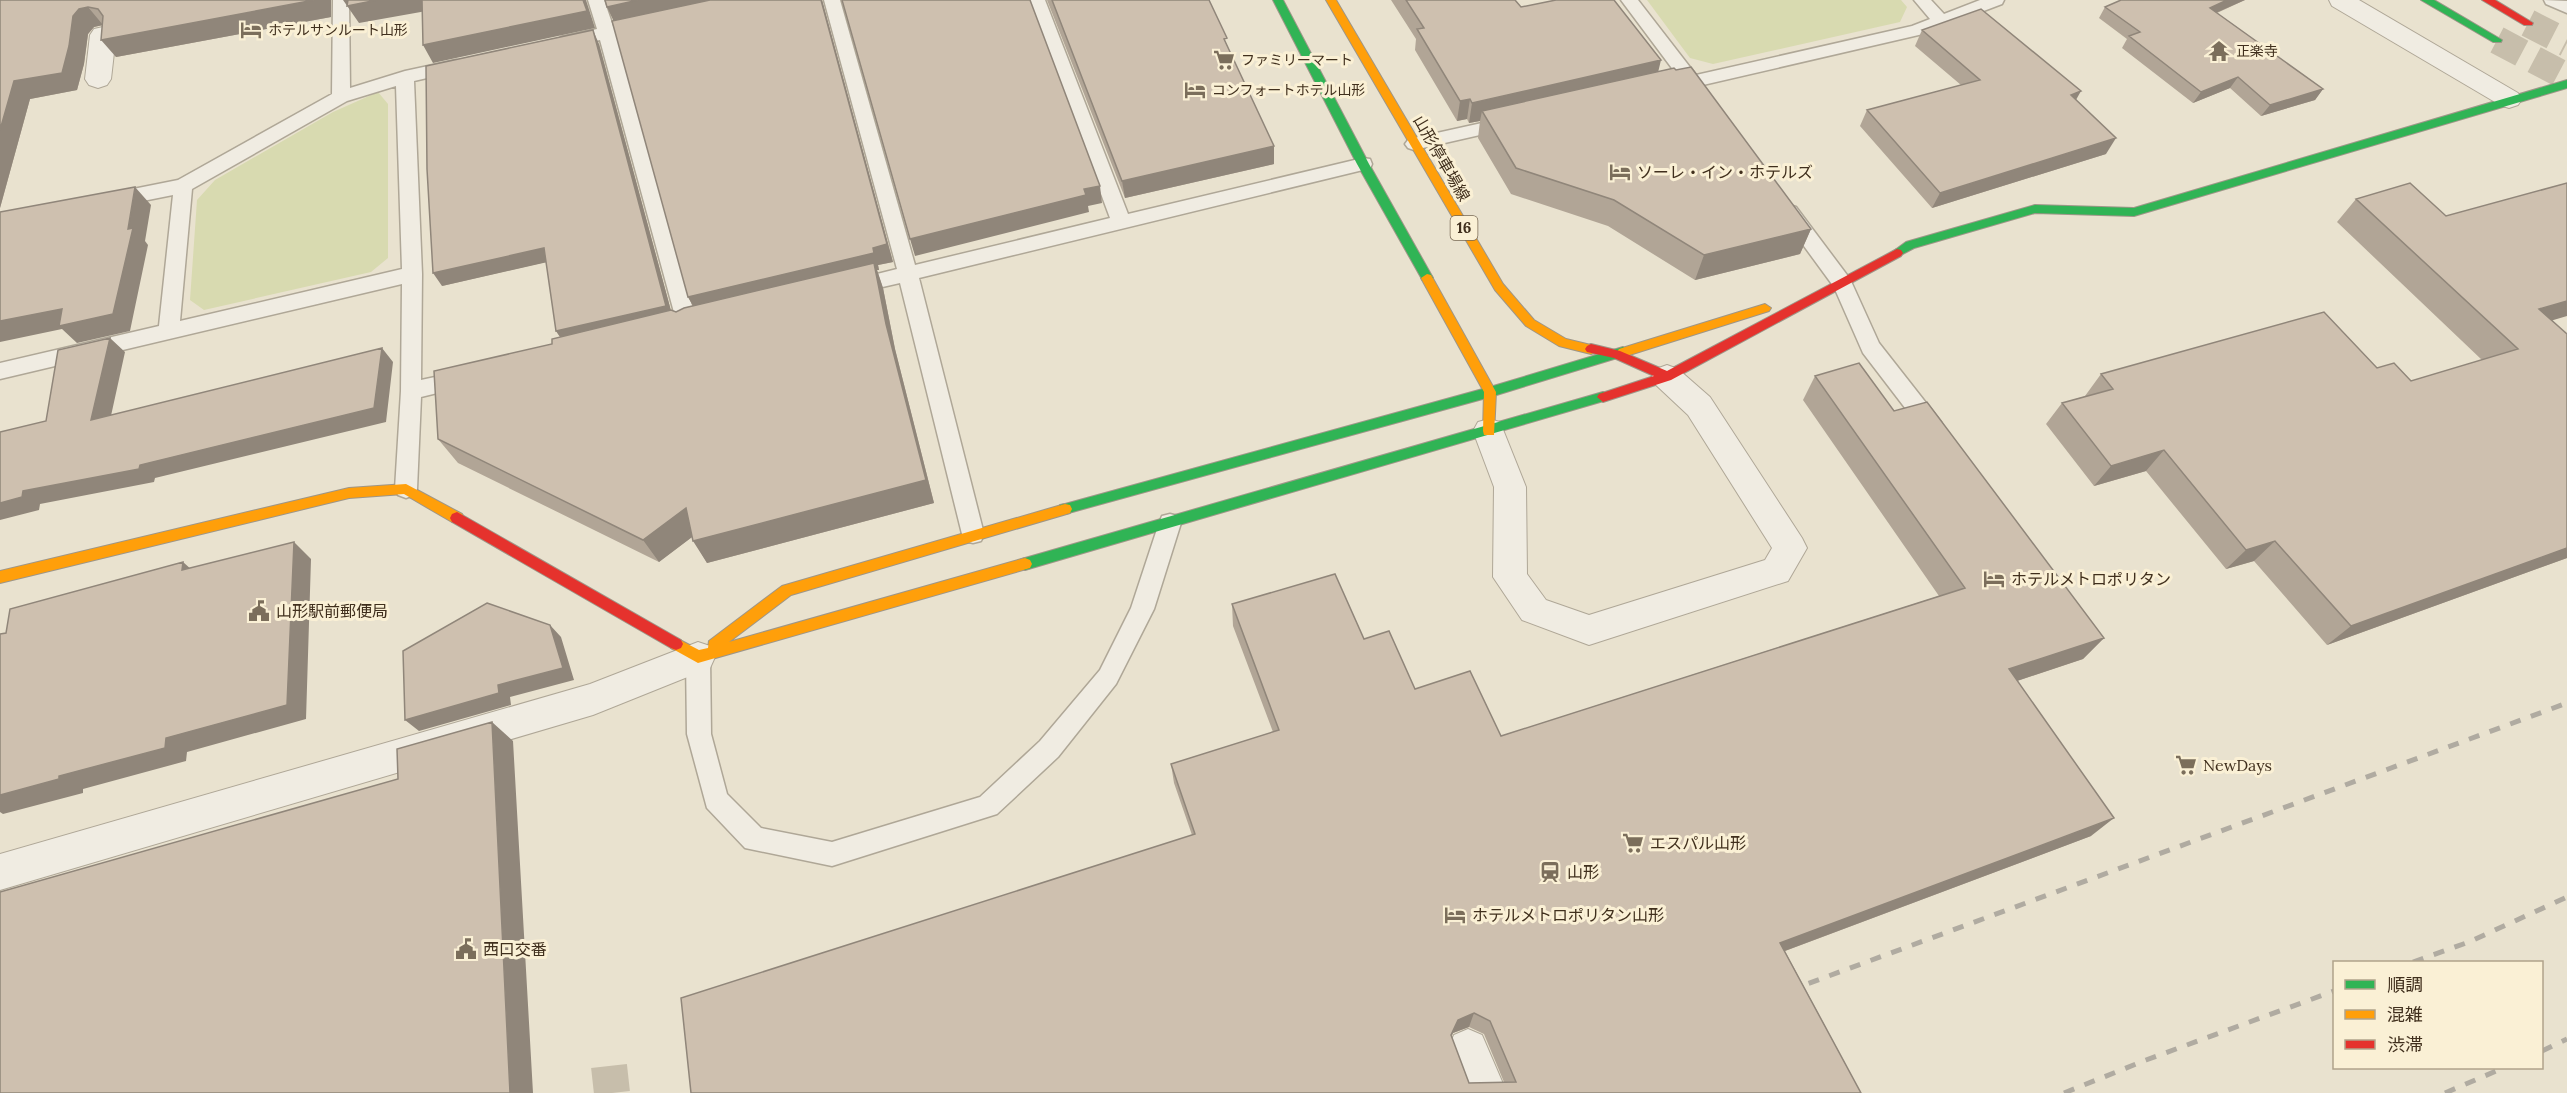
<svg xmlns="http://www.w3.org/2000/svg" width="2567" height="1093" font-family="Lora,'Noto Sans JP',serif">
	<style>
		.green { fill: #d8dab0 }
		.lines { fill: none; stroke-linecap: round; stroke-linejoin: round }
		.street-tunnel { stroke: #c7beab; stroke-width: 36; stroke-dasharray: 36 18; stroke-linecap: butt }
		.secondary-tunnel { stroke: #c7beab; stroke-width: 28; stroke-dasharray: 28 14; stroke-linecap: butt }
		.lane-casing { stroke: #afa797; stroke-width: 3 }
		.street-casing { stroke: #afa797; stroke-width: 2 }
		.fast-casing { stroke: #9e9688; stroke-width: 2 }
		.slow-casing { stroke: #9e9688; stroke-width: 2 }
		.jam-casing { stroke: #9e9688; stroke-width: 2 }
		.lane { fill: #f0ece2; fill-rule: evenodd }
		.street { fill: #f0ece2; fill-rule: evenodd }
		.fast { fill: #30b455; fill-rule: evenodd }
		.slow { fill: #ff9f0a; fill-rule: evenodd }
		.jam { fill: #e5322d; fill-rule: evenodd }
		.rail { stroke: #b0aba1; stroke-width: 5; stroke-dasharray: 11 11; stroke-linecap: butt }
		.wall { fill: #b1a596; fill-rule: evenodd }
		.shaded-wall { fill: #90867a }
		.building { fill: #cec0af; stroke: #90867a; stroke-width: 1.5; fill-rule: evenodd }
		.labels { text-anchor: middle; stroke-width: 6; stroke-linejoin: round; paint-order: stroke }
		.far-poi-label { font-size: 14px; fill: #402f1d; stroke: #faf0d5; text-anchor: start }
		.shield { fill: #faf0d5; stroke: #786954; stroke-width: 1.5 }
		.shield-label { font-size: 15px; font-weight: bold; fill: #402f1d }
		.street-label { font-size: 16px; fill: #402f1d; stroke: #faf0d5 }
		.poi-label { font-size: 16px; fill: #402f1d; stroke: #faf0d5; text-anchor: start }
	</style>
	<rect width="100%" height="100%" fill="#e9e2cf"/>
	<path class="green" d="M1647 0H1901L1907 7 1900 22 1713 64 1690 58Z
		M378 92 388 104V258L371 272 204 310 190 300 197 200 215 180 333 112Z"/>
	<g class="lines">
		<path class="street-tunnel" d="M609 1066 612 1093"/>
		<path class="secondary-tunnel" d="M2528 23 2567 43
			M2497 40 2567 77"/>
		<defs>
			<path id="lane" d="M333 0H349L350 88 405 71 456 60 462 62 465 66 462 70 414 81 422 274 421 380 463 371 470 373 473 379 470 385 421 397 417 489 414 495 406 498 398 495 395 489 401 391 402 284 0 379V363L159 326 173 195 113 207 106 205 104 200 106 195 113 193 178 180 332 94ZM396 86 402 269 180 321 192 189 347 101Z
				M588 0H604L613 26 643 20 649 21 652 25 649 29 617 36 698 327 695 332 688 335 681 332 678 327 600 40 567 47 561 45 558 41 561 37 597 29Z
				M824 0H840L915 265 1110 218 1029 0H1045L1128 214 1363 158 1370 159 1372 164 1370 169 1363 170 919 278 984 534 981 541 973 543 965 541 962 534 900 283 852 294 845 292 842 287 845 282 897 269Z
				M1621 0H1638L1696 75 1912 26 1930 19 1914 0H1931L1944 14 1980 0H2004L2002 4 1923 34 1703 85 1708 92 1705 96C1696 99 1693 96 1687 89L1679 91 1673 89 1670 85 1673 81 1680 79Z
				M2544 0 2567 1V13L2546 4Z
				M1509 117 1515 119 1518 123 1515 127 1414 150 1408 148 1405 144 1408 140 1414 138Z
				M1789 205 1796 207 1850 279 1879 343 1941 422 1944 428 1941 434 1933 436 1925 434 1863 353 1834 287 1779 212 1782 207Z
				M1170 514 1178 516 1181 523 1154 609 1116 684 1058 757 997 814 832 866 745 848 707 808 687 734 686 657 690 650 698 647 706 650 710 657 711 734 727 794 761 828 832 842 980 797 1040 741 1100 670 1131 608 1159 523 1162 516Z"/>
			<path id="street" d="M2329 0H2359L2518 93 2522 99 2518 105 2509 108 2500 105 2332 6Z
				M103 27 112 29 116 35 111 79 107 85 98 88 89 85 85 79 90 35 94 29Z
				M1667 365 1678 369 1710 397 1802 538 1807 548 1788 581 1589 645 1522 620 1493 577 1494 487 1473 431 1478 422 1489 419 1500 422 1526 487 1527 574 1546 600 1589 615 1765 560 1772 548 1688 415 1656 385 1652 377 1656 369Z
				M698 642 710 646 715 657 710 668 593 715 0 890V854L590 684Z
				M1468 1029 1482 1035 1507 1093H1465L1448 1049 1454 1035Z"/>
			<path id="fast" d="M1273 0H1283L1369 164 1433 278 1431 281H1423L1357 164Z
				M2421 0H2434L2502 40 2501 42H2493Z
				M2567 80V88L2134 216 2035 213 1914 248 1897 257 1891 253 1906 242 2035 205 2134 208Z
				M1623 347 1629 352 1627 355 1490 397 1065 514 1060 513 1058 509 1060 505 1065 504 1490 387Z
				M1603 392 1607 394 1609 397 1607 400 1025 570 1020 568 1018 564 1020 560 1025 558Z"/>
			<path id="slow" d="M1326 0H1336L1503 284 1534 320 1566 339 1595 346 1597 349 1595 352 1591 354 1559 346 1526 326 1495 290Z
				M1427 274 1431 275 1496 392 1494 435H1484L1483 431 1484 392 1421 278Z
				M1765 304 1771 308 1769 311 1623 357 1617 352 1619 349Z
				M406 484 462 514 464 518 462 522H452L404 494 349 498 0 583V571L349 488Z
				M1065 504 1070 505 1072 509 1070 513 791 595 729 642 1025 558 1030 560 1032 564 1030 568 698 663 671 648 669 644 671 640 676 638 699 650 708 648 709 641 782 586Z"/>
			<path id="jam" d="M2482 0H2495L2533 23 2532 25H2524Z
				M1897 249 1901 250 1903 253 1901 256 1671 380 1603 402 1597 397 1599 394 1654 376 1614 358 1587 352 1585 349 1587 346 1591 344 1620 351 1667 371Z
				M457 512 681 640 683 644 681 648 676 650 671 648 452 522 450 518 452 514Z"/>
		</defs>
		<use href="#lane" class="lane-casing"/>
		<use href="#street" class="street-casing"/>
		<use href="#fast" class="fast-casing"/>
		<use href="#slow" class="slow-casing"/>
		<use href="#jam" class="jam-casing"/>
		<use href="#lane" class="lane"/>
		<use href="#street" class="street"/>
		<use href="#fast" class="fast"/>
		<use href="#slow" class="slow"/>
		<use href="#jam" class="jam"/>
		<path class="rail" d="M2413 962 2469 942 2567 897
			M1788 991 2567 703
			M2542 1051 2567 1039
			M2064 1093 2146 1060 2334 991
			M2445 1093 2503 1068"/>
	</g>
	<path class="wall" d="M0 0 331 17 116 57 103 25 94 27 88 34 84 64 77 90 30 99 0 208Z
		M605 0H822L893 262 878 265 879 270H877L883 288 895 349 934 503 707 563 692 537 659 562 458 463 438 439 560 337 556 331 546 262 442 286 599 44 671 311 676 312 693 306 688 297 614 20Z
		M1047 0H1209L1274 164 1125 198Z
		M1391 0H1515L1521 7 1658 72 1811 229 1800 254 1695 280 1608 226 1511 194 1478 138 1480 121 1469 123 1467 119 1457 121 1415 50 1416 39Z
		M2121 0H2245L2217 13 2323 89 2315 100 2261 116 2230 88 2193 103 2122 48 2127 39 2099 18 2105 7Z
		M1922 30 2076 100 2106 154 1932 208 1860 126 1867 110 1961 85 1915 46Z
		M2356 199 2552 320 2567 334V558L2327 645 2254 561 2226 569 2146 471 2094 486 2046 424 2062 403 2086 396H2085L2101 374 2377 368 2411 381 2482 360 2337 222Z
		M1815 376 1894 411 2104 638 2083 659 2017 681 2091 836 1785 951 1861 1093H691L1192 835 1174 783 1171 764 1273 732 1233 626 1232 604 1364 639 1415 689 1501 736 1939 596 1803 400ZM1469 1027 1484 1034 1504 1082 1469 1083 1451 1037 1453 1033Z"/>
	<path class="shaded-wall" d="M314 0H331V17L116 57 101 40Z
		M343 0H426L432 10 359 23Z
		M583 0H586L595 28 433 63 423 45Z
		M638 0H729L615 24 607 7Z
		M821 0H822L893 262 878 265 879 270H877L883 288 895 349 934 503 707 563 693 541 697 313 688 297Z
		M2227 0H2245L2202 19 2210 8Z
		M88 7 103 25 94 27 88 34 84 64 77 90 30 99 0 208V130L14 81 79 9Z
		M593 30 599 44 673 318 565 344 556 331Z
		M1661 60 1656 81 1482 111 1480 121 1469 123 1472 103Z
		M2238 77 2230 88 2193 103 2201 92Z
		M2323 89 2315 100 2261 116 2270 105Z
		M2081 91 2072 107 2071 95Z
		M1470 99 1467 119 1457 121 1460 101Z
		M2116 138 2106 154 1932 208 1940 193Z
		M1274 146V164L1125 198 1122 181Z
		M1100 186 1102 203 1088 206 1089 212 915 256 910 239 1084 189Z
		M135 187 151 205 145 241 148 245 130 331 77 343 62 329 0 342V321L128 229Z
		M1811 229 1800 254 1695 280 1704 255Z
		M544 248 552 261 442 286 433 273Z
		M2567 301V316L2516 331 2539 309Z
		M110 338 125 352 107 434 91 420Z
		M382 348 393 362 386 422 155 478 154 482 40 504 39 510 0 520V503L23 491 140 465Z
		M2164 450 2146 471 2094 486 2111 466Z
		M686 508 700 531 659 562 643 540Z
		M2275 541 2254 561 2226 569 2246 550Z
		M294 542 311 559 306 719 187 752 186 761 83 789V793L3 814 0 812V795L59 776 166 738Z
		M2567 548V558L2327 645 2351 626Z
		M183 562 202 579 182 570Z
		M550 625 561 637 574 680 510 697 511 705 419 731 405 720 498 685Z
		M2104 638 2083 659 1990 690 2009 669Z
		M492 722 513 741 533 1093H510Z
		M2114 818 2091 836 1766 958 1780 943Z
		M1474 1013 1469 1027 1453 1033 1446 1048 1458 1020Z"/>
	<path class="building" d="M0 0H314L101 40 103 16 98 9 88 7 79 9 73 16 69 46 62 73 14 81 0 130Z
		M348 0H377L347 6Z
		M422 0H583L587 11 423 45Z
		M605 0H638L607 7Z
		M710 0H821L887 244 873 248 874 253 688 297 612 21Z
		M842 0H1030L1100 186 1084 189 1086 195 910 239Z
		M1052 0H1209L1227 38 1224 39 1274 146 1122 181Z
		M1406 0H1515L1521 7 1556 0H1614L1661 60 1472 103 1470 99 1460 101 1417 29 1424 28Z
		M2121 0H2227L2210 8 2323 89 2270 105 2238 77 2201 92 2129 36 2140 32 2105 7Z
		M1981 9 2081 91 2071 95 2116 138 1940 193 1867 110 1980 80 1922 30Z
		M593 30 666 306 556 331 544 248 433 273 427 169 426 66Z
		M1691 67 1811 229 1704 255 1614 200 1516 168 1482 111 1674 68 1676 70Z
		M2410 183 2446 216 2567 183V301L2539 309 2567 334V548L2351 626 2275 541 2246 550 2164 450 2111 466 2062 403 2113 389 2101 374 2324 312 2377 368 2394 363 2411 381 2518 349 2356 199Z
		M135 187 128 229 133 228 113 314 59 326 62 309 0 321V212Z
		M874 263 886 324 926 480 693 541 686 508 643 540 438 439 434 371 552 344V339L671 310 676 312 684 308Z
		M110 338 91 420 382 348 374 408 140 465 139 469 23 491 22 497 0 503V432L46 421 58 350Z
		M1859 363 1894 411 1927 402 2104 638 2009 669 2114 818 1780 943 1861 1093H691L681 998 1195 834 1171 764 1279 730 1232 604 1335 574 1364 639 1389 631 1415 689 1470 671 1501 736 1965 588 1815 376ZM1474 1013 1490 1021 1516 1082 1469 1083 1451 1035 1458 1020Z
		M294 542 287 705 166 738 165 748 59 776V779L0 795V634L6 633 10 609 183 562 182 570Z
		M487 603 550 625 563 668 498 685 499 693 405 720 403 651Z
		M492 722 510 1093H0V892L398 779 397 749Z"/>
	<defs>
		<symbol id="hotel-bare" viewBox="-9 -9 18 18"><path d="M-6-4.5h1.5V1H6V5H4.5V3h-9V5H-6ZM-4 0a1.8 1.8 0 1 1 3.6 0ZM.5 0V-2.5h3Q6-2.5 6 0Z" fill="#7b6e5b" stroke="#faf0d5" stroke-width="2.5" paint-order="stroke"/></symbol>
		<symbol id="temple-bare" viewBox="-9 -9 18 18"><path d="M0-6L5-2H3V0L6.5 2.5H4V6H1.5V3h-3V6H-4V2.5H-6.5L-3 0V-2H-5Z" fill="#7b6e5b" stroke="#faf0d5" stroke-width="2.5" paint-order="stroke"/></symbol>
		<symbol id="supermarket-bare" viewBox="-9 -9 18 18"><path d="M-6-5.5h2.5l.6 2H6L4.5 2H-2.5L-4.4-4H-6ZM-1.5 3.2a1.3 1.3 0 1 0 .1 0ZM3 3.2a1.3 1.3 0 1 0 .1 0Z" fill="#7b6e5b" stroke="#faf0d5" stroke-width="2.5" paint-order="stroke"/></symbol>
		<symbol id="civic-bare" viewBox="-9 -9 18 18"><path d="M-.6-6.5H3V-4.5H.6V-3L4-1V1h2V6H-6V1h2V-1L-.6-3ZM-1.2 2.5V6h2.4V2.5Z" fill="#7b6e5b" stroke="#faf0d5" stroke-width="2.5" paint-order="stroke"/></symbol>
		<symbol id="station-bare" viewBox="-9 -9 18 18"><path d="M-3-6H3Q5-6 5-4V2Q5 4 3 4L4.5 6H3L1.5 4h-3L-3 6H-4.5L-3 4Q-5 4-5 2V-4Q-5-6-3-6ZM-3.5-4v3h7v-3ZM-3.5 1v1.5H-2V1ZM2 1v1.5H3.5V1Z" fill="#7b6e5b" stroke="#faf0d5" stroke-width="2.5" paint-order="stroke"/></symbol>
	</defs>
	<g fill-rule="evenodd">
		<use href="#hotel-bare" x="236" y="15" width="30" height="30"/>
		<use href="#temple-bare" x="2204" y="36" width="30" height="30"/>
		<use href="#supermarket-bare" x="1209" y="45" width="30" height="30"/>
		<use href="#hotel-bare" x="1180" y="75" width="30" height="30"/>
		<use href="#hotel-bare" x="1605" y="157" width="30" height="30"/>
		<use href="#hotel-bare" x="1979" y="564" width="30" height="30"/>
		<use href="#civic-bare" x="244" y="596" width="30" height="30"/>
		<use href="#supermarket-bare" x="2171" y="750" width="30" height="30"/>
		<use href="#supermarket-bare" x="1618" y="828" width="30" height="30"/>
		<use href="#station-bare" x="1535" y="857" width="30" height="30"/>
		<use href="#hotel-bare" x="1440" y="900" width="30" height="30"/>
		<use href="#civic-bare" x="451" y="934" width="30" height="30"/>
	</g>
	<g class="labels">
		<g class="far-poi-label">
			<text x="268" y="35">ホテルサンルート山形</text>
			<text x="2236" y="56">正楽寺</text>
			<text x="1241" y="65">ファミリーマート</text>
			<text x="1212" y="95">コンフォートホテル山形</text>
		</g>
		<rect class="shield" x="1450.5" y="216" width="27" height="24" rx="4.5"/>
		<g class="shield-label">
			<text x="1464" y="233">16</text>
		</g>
		<g class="street-label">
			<text transform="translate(1442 158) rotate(60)" y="6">山形停車場線</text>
		</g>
		<g class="poi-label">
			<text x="1637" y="178">ソーレ・イン・ホテルズ</text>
			<text x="2011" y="585">ホテルメトロポリタン</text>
			<text x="276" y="617">山形駅前郵便局</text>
			<text x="2203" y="771">NewDays</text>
			<text x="1650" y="849">エスパル山形</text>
			<text x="1567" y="878">山形</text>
			<text x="1472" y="921">ホテルメトロポリタン山形</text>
			<text x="483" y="955">西口交番</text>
		</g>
	</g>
	<rect x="2333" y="961" width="210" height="108" fill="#faf0d5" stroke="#b0a38b" stroke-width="1.5"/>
	<rect x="2345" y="980" width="30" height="9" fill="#30b455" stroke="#b0a38b" stroke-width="1.5"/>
	<text x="2387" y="991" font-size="18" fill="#402f1d">順調</text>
	<rect x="2345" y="1010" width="30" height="9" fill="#ff9f0a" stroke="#b0a38b" stroke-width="1.5"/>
	<text x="2387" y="1021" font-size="18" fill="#402f1d">混雑</text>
	<rect x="2345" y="1040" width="30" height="9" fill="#e5322d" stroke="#b0a38b" stroke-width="1.5"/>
	<text x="2387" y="1051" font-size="18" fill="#402f1d">渋滞</text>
</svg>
